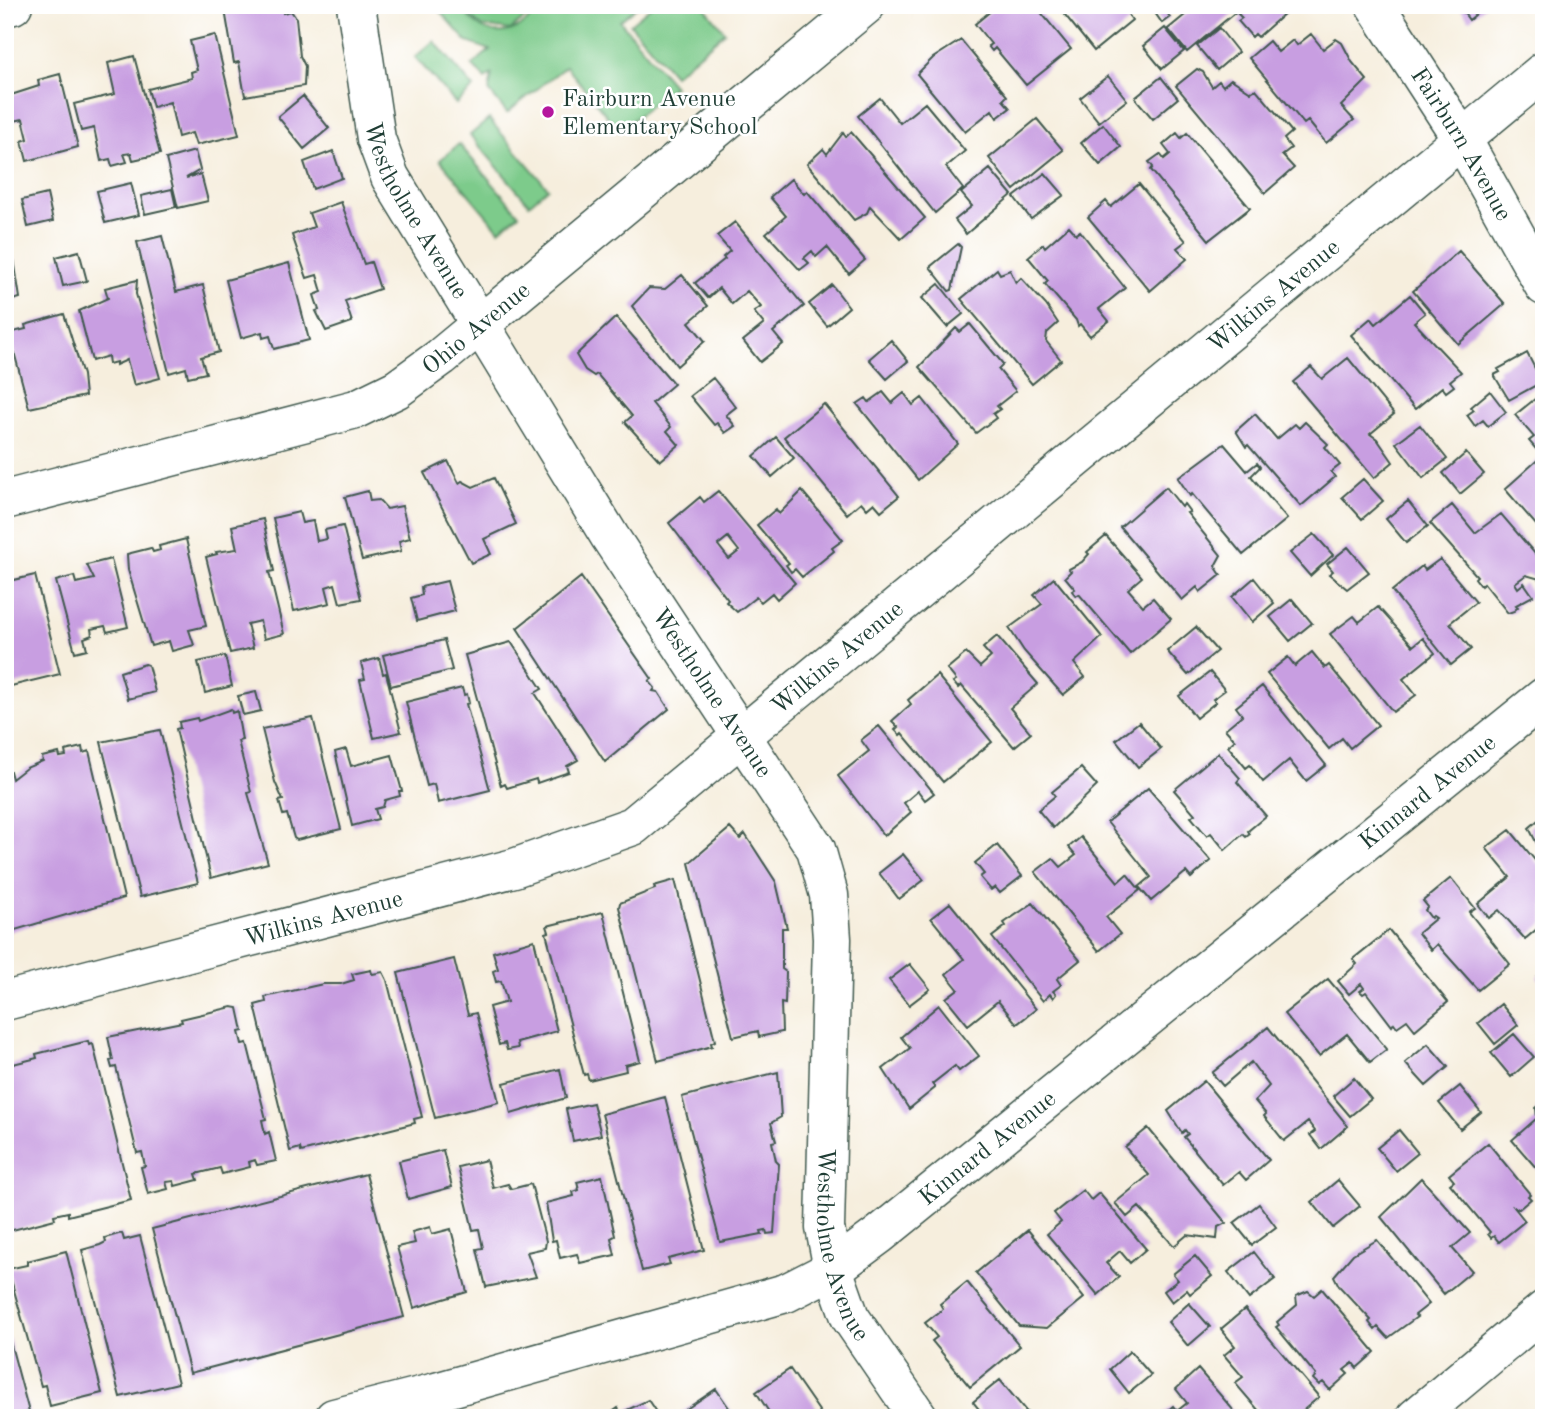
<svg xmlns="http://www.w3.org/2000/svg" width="1549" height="1423" font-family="'Old Standard TT',serif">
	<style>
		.green { fill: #7dcb8b; stroke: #4e8460; stroke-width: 2 }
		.building { fill: #c89ee1; fill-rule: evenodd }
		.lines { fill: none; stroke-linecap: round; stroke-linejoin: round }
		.minor-casing { stroke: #3f584d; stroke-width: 41 }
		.minor { stroke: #fff; stroke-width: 38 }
		.poi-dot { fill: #b5179e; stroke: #fff; stroke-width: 2.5 }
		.labels { text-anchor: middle; stroke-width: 5; stroke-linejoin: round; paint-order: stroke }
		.poi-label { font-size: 24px; fill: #1f3d34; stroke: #fff; text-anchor: start }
		.street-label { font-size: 24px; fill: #1f3d34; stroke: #fff }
	</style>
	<rect width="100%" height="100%" fill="#fff"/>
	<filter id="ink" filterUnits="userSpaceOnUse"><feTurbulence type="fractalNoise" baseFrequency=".0143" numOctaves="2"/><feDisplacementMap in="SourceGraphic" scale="14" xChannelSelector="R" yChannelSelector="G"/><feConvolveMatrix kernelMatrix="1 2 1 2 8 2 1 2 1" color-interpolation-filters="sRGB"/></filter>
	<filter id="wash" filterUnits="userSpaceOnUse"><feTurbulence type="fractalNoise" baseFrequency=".00686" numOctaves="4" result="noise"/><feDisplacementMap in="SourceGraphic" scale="28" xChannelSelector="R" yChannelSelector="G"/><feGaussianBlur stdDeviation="1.57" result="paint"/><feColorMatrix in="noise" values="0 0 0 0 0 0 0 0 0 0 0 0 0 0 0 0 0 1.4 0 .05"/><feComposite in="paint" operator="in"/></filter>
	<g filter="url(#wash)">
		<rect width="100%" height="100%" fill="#f6eedd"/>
		<path class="green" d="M434 5H459L462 9 461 5H541L510 30 481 26 463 10C479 32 502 41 526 22 531 17 540 7 547 5 563 1 618 5 639 5L620 21 674 86 619 131 566 66 507 113 489 91 492 74 485 79 472 65 490 50 467 42Z
			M653 5H703L725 32 674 75 630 24Z
			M434 41 474 88 456 104 415 57Z
			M489 119 548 188 529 204 470 135Z
			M459 144 519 214 499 230 440 160Z"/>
		<g id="blocks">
			<path class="building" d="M250 5H282L283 13 291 11 296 18 300 56 305 66 304 86 245 96 239 62 234 63 225 10Z
				M998 5H1035L1071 49 1026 85 995 48 992 51 988 46 991 44 975 24Z
				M1057 5H1131L1125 10 1132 20 1094 51Z
				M1161 5 1170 17 1162 23 1153 10Z
				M1197 5H1235L1238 10 1187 52 1168 29Z
				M1248 5H1294L1258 37 1255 34 1252 37 1238 21 1242 18 1238 14Z
				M1458 5H1487L1469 20Z
				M1165 28 1184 51 1162 69 1143 46Z
				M1219 28 1238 52 1217 70 1197 46Z
				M1311 34 1323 49 1336 39 1342 43 1352 62 1367 80 1341 106 1354 120 1326 143 1308 121 1304 124 1249 58 1269 41 1278 52 1293 40 1297 45Z
				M215 35 239 135 196 145 192 133 178 137 170 102 153 107 148 89 192 78 191 72 197 70 190 41Z
				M961 40 1007 96 1003 100 1010 108 997 118 992 110 965 132 917 74 933 58Z
				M134 56 160 154 133 160 131 153 124 154 127 162 112 166 110 159 101 161 94 128 81 131 74 104 115 94 108 63Z
				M1197 69 1203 72 1212 87 1219 81 1223 86 1231 79 1251 92 1256 89 1292 132 1284 139 1291 148 1282 155 1294 168 1265 193 1176 86Z
				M60 74 78 147 27 161 22 141 28 139 23 119 14 121 8 107H11L8 96 39 86 38 80Z
				M1108 76 1127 100 1099 122 1080 98Z
				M1161 77 1178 98 1153 119 1135 98Z
				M303 96 329 128 304 149 278 117Z
				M880 98 900 123 925 103 965 151 946 167 963 189 935 213 858 116Z
				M1037 119 1063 150 1014 190 989 158Z
				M1103 124 1121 147 1100 165 1081 143Z
				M851 132 925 218 901 239 870 206 867 213 854 220 807 164 823 149 827 154 843 133 846 137Z
				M1177 133 1181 138 1187 133 1250 208 1209 240 1151 170 1153 167 1149 162 1160 154 1164 159 1170 154 1163 145Z
				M195 151 200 170 186 178 201 174 208 201 178 208 166 159Z
				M333 151 342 178 313 189 304 162Z
				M990 169 1012 195 966 234 955 220 972 206 961 193Z
				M1045 173 1064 195 1031 219 1014 197Z
				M791 179 804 194 807 191 865 260 849 274 827 247 816 257 812 251 804 258 809 263 800 270 766 233 786 216 770 197Z
				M131 183 139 215 105 223 97 191Z
				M1139 184 1186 241 1177 248 1187 259 1150 291 1088 217 1106 201 1111 207Z
				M172 189 176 207 145 214 141 196Z
				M47 194 53 221 28 227 22 200Z
				M341 202 364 264 371 262 380 289 345 301 352 322 326 331 316 311 319 310 314 295 322 292 317 275 307 278 292 235 314 227 309 213Z
				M735 222 804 306 773 332 783 344 760 362 743 341 764 324 754 312 761 307 747 291 732 304 719 288 708 298 695 283 725 259 723 257 730 251 717 236Z
				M1069 226 1076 234 1080 231 1125 288 1099 309 1109 321 1090 336 1080 324 1078 326 1076 320 1045 284 1048 281 1028 257 1043 244 1045 247Z
				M162 236 176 292 203 285 219 352 201 357 206 373 188 377 186 368 169 373 137 242Z
				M958 244 961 247 952 290 949 291 930 267Z
				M79 251 87 281 63 286 56 257Z
				M1459 251 1505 304 1458 344 1413 291Z
				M13 253 20 298 5 302V255Z
				M289 263 309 340 274 349 270 336 263 338 262 332 241 338 226 280Z
				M997 269 1000 274 1010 270 1016 283 1021 278 1046 305 1058 323 1047 333 1046 341 1061 360 1032 384 961 299Z
				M682 275 708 306 689 322 705 341 677 366 632 306 649 288 665 289Z
				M137 280 136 294 160 378 134 385 127 360 116 365V362L109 364 108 356 92 361 79 311 108 298 105 288Z
				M939 284 963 314 947 327 922 298Z
				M832 285 849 307 827 326 809 304Z
				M1410 295 1425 313 1414 322 1461 372 1450 381 1454 386 1446 392 1442 387 1415 409 1351 335 1371 318 1376 324Z
				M64 314 83 375 85 396 29 408 9 333 26 329 25 325Z
				M616 317 674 384 652 403 671 427 667 431 679 445 660 461 625 422 632 416 597 374 594 376 585 370 576 355Z
				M970 324 1003 364 998 369 1016 391 997 406 1000 409 993 414 996 418 976 433 919 367 956 328 960 332Z
				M891 340 908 361 887 379 869 359Z
				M1527 353 1542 382 1509 400 1494 375 1500 372 1498 369Z
				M1348 358 1394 414 1370 434 1377 439 1393 462 1374 478 1293 382 1311 367 1322 379Z
				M713 378 736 407 726 415 735 426 725 433 717 423 714 425 690 396Z
				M1490 391 1506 412 1488 426 1483 420 1475 426 1467 415 1474 410 1471 407Z
				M883 392 892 403 904 393 913 405 922 398 958 444 918 480 857 404 866 398 869 402Z
				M1541 394 1544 397V534L1505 489 1542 456 1529 441 1534 437 1515 415Z
				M824 404 899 496 881 511 874 503 867 509 861 502 847 514 784 437Z
				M1255 414 1277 439 1295 424 1299 428 1305 422 1328 444 1325 447 1340 465 1331 472 1335 477 1301 506 1248 445 1246 447 1236 431Z
				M1420 425 1447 459 1423 478 1396 443Z
				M776 437 794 458 772 477 754 456Z
				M1224 444 1247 471 1257 463 1260 467 1251 476 1287 519 1243 555 1192 494 1190 496 1178 478Z
				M1466 453 1484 474 1460 494 1443 473Z
				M448 461 459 483 462 481 473 487 494 478 516 524 484 539 491 554 471 563 424 473Z
				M1363 479 1383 501 1362 519 1342 497Z
				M1166 487 1182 507 1184 504 1190 512 1187 513 1221 555 1215 566 1221 575 1200 592 1197 587 1182 600 1120 527Z
				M368 491 370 501 379 500 387 509 402 506 410 538 399 541 401 551 362 560 345 497Z
				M718 491 795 583 777 599 772 593 761 602 756 597 737 612 726 602 728 600 669 523 700 497 704 502ZM728 537 739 551 729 559 718 545Z
				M802 491 843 540 832 548 834 551 802 577 795 569 791 572 786 565 789 563 757 525 776 509 779 514Z
				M1408 501 1428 526 1406 543 1386 519Z
				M1452 505 1475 533 1501 514 1542 562 1543 580 1526 575 1515 583 1518 588 1524 583 1533 596 1516 605 1518 607 1514 611 1508 613 1484 583 1481 586 1475 578 1477 576 1430 523Z
				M299 512 302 523 313 521 317 541 327 539 325 530 343 526 361 599 340 603 335 584 326 587 330 603 294 611 273 518Z
				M263 519 274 571 269 572 284 634 264 639 260 621 247 624 253 648 230 653 206 557 217 554 216 552 237 549 232 526Z
				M1314 534 1333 555 1310 576 1290 553Z
				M1106 536 1142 577 1128 589 1143 606 1153 598 1171 619 1130 654 1079 594 1076 596 1072 591 1075 589 1065 577 1071 571 1069 569 1082 562 1089 554 1087 552Z
				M186 539 206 626 189 630 194 645 172 651 169 641 151 646 128 570 127 554 151 548 153 552 160 550 159 546Z
				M1348 547 1369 572 1347 589 1329 574 1333 571 1327 564Z
				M111 559 128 627 107 632 105 626 91 629 92 635 84 638 87 649 75 652 56 581 74 576 76 583 94 579 87 565Z
				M1440 559 1476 602 1450 623 1471 649 1451 665 1392 591 1422 566 1425 570Z
				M35 575 60 674 7 687 5 582Z
				M581 577 652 679 649 681 655 688 653 691 658 692 669 709 605 762 517 628Z
				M1054 578 1102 637 1074 663 1085 677 1063 695 1024 651 1009 628 1042 604 1034 595Z
				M1254 578 1274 603 1252 622 1232 597Z
				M447 581 455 611 417 621 411 598 422 595 421 587Z
				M1292 599 1312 623 1290 641 1270 617Z
				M1378 607 1413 646 1423 638 1435 653 1403 679 1416 695 1393 712 1330 634 1354 616 1359 622Z
				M1196 627 1217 651 1188 675 1167 651Z
				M997 636 1038 684 1010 708 1031 733 1014 747 961 685 958 688 953 682 956 680 947 669 966 653 980 667 991 657 983 648Z
				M444 640 452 670 391 686 383 655Z
				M511 642 542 689 535 693 578 760 567 766 569 772 537 783 536 779 507 788 505 784 501 786 465 655Z
				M1312 652 1325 668 1329 665 1378 725 1350 748 1342 738 1329 749 1267 674 1288 657 1295 666Z
				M225 656 232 686 205 693 198 662Z
				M379 658 383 674 386 673 401 732 374 738 360 680 365 679 361 663Z
				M145 664 148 665 155 692 128 699 120 672Z
				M1210 672 1225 690 1213 699 1216 702 1196 718 1179 696Z
				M937 675 992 742 943 782 902 733 900 735 895 730 898 727 892 721 911 704 908 700Z
				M1262 686 1326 765 1306 781 1289 760 1263 782 1250 765 1246 768 1228 746 1235 740 1225 729 1242 715 1236 707Z
				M462 688 464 695 467 694 469 703 466 704 490 790 438 803 434 784 427 786 406 702Z
				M256 692 261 711 243 715 238 696Z
				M231 709 232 713 237 711 242 740 238 741 251 792 248 793 268 863 211 878 176 729 180 728 179 722 197 718 198 721Z
				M313 718 341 829 297 840 294 838 287 814 283 815 279 801 283 800 275 782 262 729Z
				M1139 722 1161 749 1138 767 1116 740Z
				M879 726 934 793 925 800 918 791 904 803 911 812 884 836 838 776 869 751 861 740Z
				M160 730 198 883 140 897 101 742Z
				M82 747 83 753 89 751 124 898 5 933V773L10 771 12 779 26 768 43 761 42 757 59 753 60 757 66 756 65 751Z
				M346 749 351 766 392 755 402 791H399L400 796 385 800 383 807 375 809 378 819 352 826 335 752Z
				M1218 753 1240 778 1237 782 1266 816 1248 831 1250 834 1246 837 1243 834 1225 850 1211 833 1207 836 1191 817 1195 814 1174 790Z
				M1081 768 1097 786 1053 828 1038 810 1055 796 1052 792Z
				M1148 788 1211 861 1191 878 1186 872 1151 901 1139 887 1151 877 1107 822Z
				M1544 815V845L1540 840 1536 842 1529 828Z
				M730 828 740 839 745 834 776 882 787 928H782V969L786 972 785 1004 781 1003 782 1032 759 1037 758 1031 733 1037 689 863Z
				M1510 830 1544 871V923L1525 939 1499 910 1489 918 1478 904 1510 877 1486 848Z
				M1081 837 1118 882 1127 874 1140 890 1106 917 1120 934 1099 951 1035 872 1053 858 1061 867 1076 855 1069 847Z
				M997 845 1022 876 1000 893 995 887 991 890 980 877 984 874 975 863Z
				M903 854 924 880 899 899 879 873Z
				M1451 878 1475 908 1469 912 1510 964 1478 990 1437 944 1431 950 1418 933 1436 918 1433 916 1431 918 1425 910 1428 907 1423 901Z
				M675 880 715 1041 711 1043 712 1046 658 1061 619 907 620 903 655 889 654 886Z
				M950 903 1036 1009 1017 1024 998 1001 968 1025 946 998 958 989 946 974 964 959 931 918Z
				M1033 903 1080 960 1057 979 1061 985 1053 991 1056 994 1053 998 1050 994 1043 1001 992 937 1006 926 1004 923Z
				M603 912 640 1061 625 1065 626 1071 589 1080 587 1074 584 1075 546 933 549 932 547 926Z
				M1389 930 1448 1002 1415 1030 1407 1020 1397 1027 1394 1023 1392 1026 1366 992 1363 994 1360 991 1364 988 1361 984 1349 994 1338 981 1357 964 1353 959Z
				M534 940 557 1031 517 1042 518 1048 507 1050 505 1043 499 1045 489 1007 507 1002 501 981 496 982 493 971 498 969 493 952Z
				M454 959 468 1015 476 1013 499 1102 435 1118 398 973Z
				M910 964 930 989 909 1005 889 980Z
				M371 970 372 974 383 972 387 980 422 1117 414 1119 415 1123 301 1152 300 1148 290 1151 255 1005 266 1002 265 997 323 984H341L354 980 352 974Z
				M1544 971V985L1537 977Z
				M1328 979 1387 1049 1370 1062 1347 1034 1319 1056 1284 1014Z
				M1501 1004 1518 1025 1495 1044 1478 1023Z
				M939 1005 979 1056 959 1071 955 1066 932 1084 935 1088 909 1109 883 1069 910 1048 901 1037Z
				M232 1007 238 1008 243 1031 239 1032 242 1044 247 1043 266 1119 262 1120 265 1134 269 1132 276 1161 257 1165 255 1160 249 1162 250 1167 222 1174 220 1168 196 1174 198 1180 175 1186 174 1181 166 1182 168 1189 148 1194 141 1167 145 1166 142 1152 137 1153 116 1067 112 1068 110 1061 113 1060 108 1037 182 1022 181 1019Z
				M1268 1027 1348 1126 1321 1149 1310 1135 1315 1131 1308 1122 1284 1141 1264 1116 1266 1114 1255 1101 1269 1086 1251 1062 1223 1086 1212 1073Z
				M1514 1034 1534 1057 1511 1077 1491 1053Z
				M88 1041 89 1045 93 1044 131 1200 68 1216V1212L54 1215 55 1219 5 1232V1066L37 1058 36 1054Z
				M1428 1044 1448 1067 1426 1086 1405 1063Z
				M560 1069 566 1098 511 1114 504 1083Z
				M778 1072 781 1117 771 1123 776 1141 772 1142 776 1161 779 1164 774 1233 767 1234 766 1230 761 1231 762 1234 720 1242 682 1097Z
				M1354 1078 1371 1099 1350 1116 1333 1096Z
				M1204 1081 1269 1160 1246 1180 1239 1172 1223 1185 1184 1137 1188 1134 1185 1130 1182 1133 1168 1111Z
				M1460 1086 1481 1112 1460 1129 1439 1103Z
				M665 1097 704 1250 668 1259 670 1264 642 1271 602 1114Z
				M1544 1102V1177L1512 1140 1537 1118 1536 1108Z
				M593 1103 601 1135 573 1141 566 1109Z
				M1148 1128 1226 1223 1218 1227 1217 1239 1187 1235 1174 1246 1139 1207 1127 1217 1115 1203 1149 1175 1125 1147Z
				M1399 1130 1418 1153 1396 1171 1377 1148Z
				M1488 1143 1530 1194 1528 1196 1531 1199 1519 1209 1514 1207 1525 1221 1499 1242 1494 1236 1491 1238 1488 1234 1490 1232 1450 1184 1454 1181 1449 1175Z
				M443 1150 452 1187 408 1199 399 1161Z
				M486 1160 493 1188 508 1184 511 1189 531 1184 546 1241 545 1248 527 1252 536 1277 486 1287 477 1249 483 1248 479 1229 473 1230 458 1167Z
				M366 1174 404 1317 190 1373 152 1229Z
				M602 1176 615 1236 611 1238 615 1255 580 1263 577 1254 560 1258 556 1240 552 1241 546 1203 574 1196 573 1192 579 1190 577 1182Z
				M1421 1178 1470 1233 1452 1248 1472 1271 1444 1294 1381 1217Z
				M1338 1180 1360 1206 1333 1228 1312 1202Z
				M1083 1190 1091 1200 1099 1193 1146 1249 1130 1263 1120 1251 1106 1263 1119 1277 1098 1295 1047 1234 1061 1222 1054 1213Z
				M1259 1204 1276 1227 1252 1245 1234 1223Z
				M430 1227 432 1234 451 1229 467 1292 414 1308 397 1247 415 1243 412 1232Z
				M1028 1230 1084 1298 1047 1328 1019 1326 976 1273Z
				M122 1233 124 1240 140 1236 178 1383 120 1397 82 1250 100 1245 106 1242 105 1238Z
				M1377 1240 1429 1304 1415 1315 1417 1317 1388 1338 1378 1327 1375 1330 1369 1322 1371 1320 1339 1286 1334 1276 1353 1254Z
				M66 1251 102 1393 50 1406 45 1385 41 1386 8 1269 27 1265V1261Z
				M1254 1252 1275 1279 1249 1299 1228 1272Z
				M1195 1256 1212 1276 1190 1294 1187 1290 1172 1302 1164 1291 1178 1280 1173 1274Z
				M967 1282 1020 1346 970 1387 932 1341 937 1337 925 1323 943 1309 940 1304Z
				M1322 1289 1375 1352 1357 1368 1353 1363 1344 1370 1348 1374 1330 1390 1323 1382 1319 1385 1313 1379 1316 1375 1276 1327 1279 1325 1277 1322 1297 1305 1296 1296 1308 1291 1314 1296Z
				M1189 1303 1210 1327 1188 1346 1168 1322Z
				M1245 1309 1319 1397 1294 1418H1265L1235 1383 1243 1377 1224 1355 1235 1346 1221 1329Z
				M5 1323 29 1412 5 1418Z
				M1130 1351 1151 1375 1129 1393 1110 1369Z
				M790 1369 824 1418H773L756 1392Z
				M1198 1369 1240 1418H1159L1173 1406 1177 1411 1187 1403 1176 1389Z
				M1000 1380 1030 1416 1028 1418H986L973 1402Z
				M716 1389 736 1418H686L682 1412Z
				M648 1400 660 1418H604L618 1408 621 1413Z
				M1134 1410 1141 1418H1125Z"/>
		</g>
	</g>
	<g filter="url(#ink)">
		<use href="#blocks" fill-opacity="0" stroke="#3f584d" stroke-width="2"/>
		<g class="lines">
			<defs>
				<g id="minor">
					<path id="s1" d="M356 5 376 139 390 177 610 537 816 849 829 895 832 939 825 1228 833 1269 850 1317 919 1418"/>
					<path id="s2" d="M1375 5 1462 139 1544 286"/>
					<path d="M5 7 13 5"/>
					<path id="s3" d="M5 500 356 409 397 389 441 357 866 5"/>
					<path id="s4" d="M5 1001 514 868 633 826 1544 71"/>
					<path id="s5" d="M334 1418 436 1392 786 1293 833 1269 879 1235 1544 697"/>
					<path d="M1415 1418 1544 1310"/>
				</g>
			</defs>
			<use href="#minor" class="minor-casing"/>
			<use href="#minor" class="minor"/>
		</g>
	</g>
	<circle class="poi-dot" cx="548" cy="112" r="7"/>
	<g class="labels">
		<g class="poi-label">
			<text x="562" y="106">Fairburn Avenue<tspan x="562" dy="28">Elementary School</tspan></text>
		</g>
		<g class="street-label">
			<text dy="8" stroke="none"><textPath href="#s2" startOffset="164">Fairburn Avenue</textPath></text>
			<text dy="8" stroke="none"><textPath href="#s1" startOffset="217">Westholme Avenue</textPath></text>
			<text dy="8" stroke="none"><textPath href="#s4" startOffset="1484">Wilkins Avenue</textPath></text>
			<text dy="8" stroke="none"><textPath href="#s3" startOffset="508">Ohio Avenue</textPath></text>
			<text dy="8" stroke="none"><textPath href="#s4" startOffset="917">Wilkins Avenue</textPath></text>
			<text dy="8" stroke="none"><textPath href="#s1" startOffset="784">Westholme Avenue</textPath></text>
			<text dy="8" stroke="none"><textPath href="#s5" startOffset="1284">Kinnard Avenue</textPath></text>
			<text dy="8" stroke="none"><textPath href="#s4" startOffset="329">Wilkins Avenue</textPath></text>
			<text dy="8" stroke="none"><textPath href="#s5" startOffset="718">Kinnard Avenue</textPath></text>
			<text dy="8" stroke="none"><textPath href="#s1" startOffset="1372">Westholme Avenue</textPath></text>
		</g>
	</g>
	<rect width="1549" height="1423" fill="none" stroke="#fff" stroke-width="28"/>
</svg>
